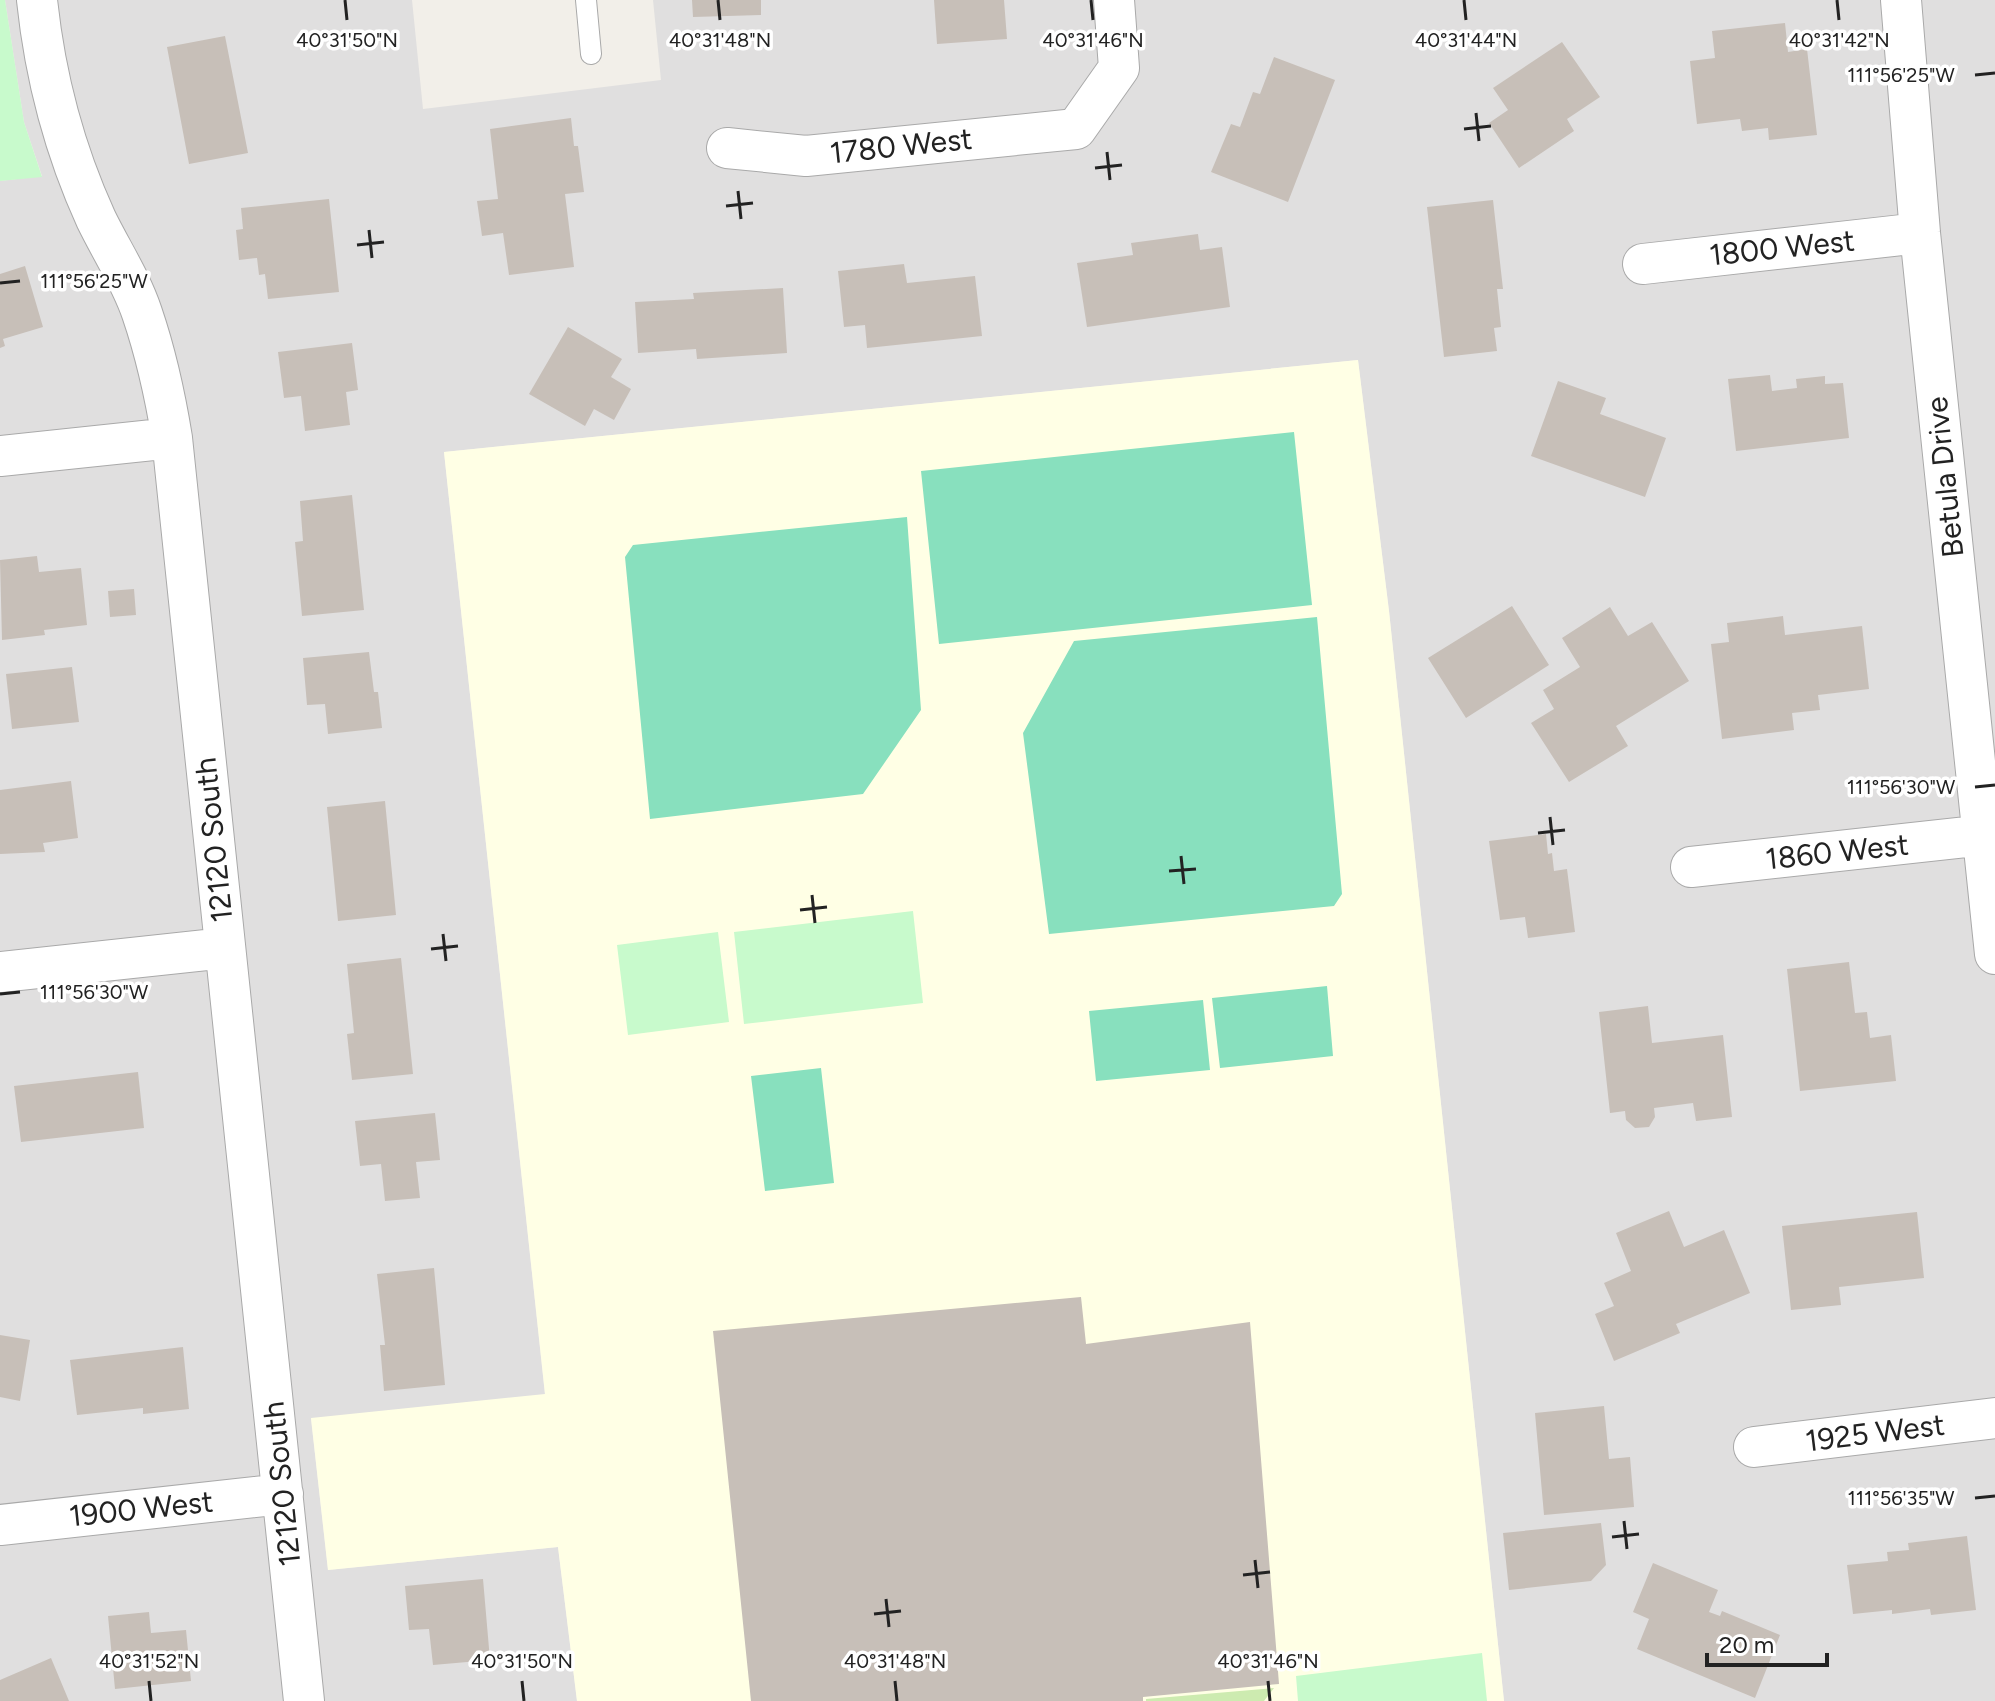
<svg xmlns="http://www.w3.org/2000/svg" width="1995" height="1701" font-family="Figtree,sans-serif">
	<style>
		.residential { fill: #e0dfdf }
		.education { fill: #ffffe5 }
		.grass { fill: #cdebb0 }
		.park { fill: #c8facc }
		.pitch { fill: #88e0be }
		.building { fill: #c7bfb8 }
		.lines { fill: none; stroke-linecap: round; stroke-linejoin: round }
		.lane-casing { stroke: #a9a9a9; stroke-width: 22 }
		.street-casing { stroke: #a9a9a9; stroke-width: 42 }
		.lane { stroke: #fff; stroke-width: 20 }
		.street { stroke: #fff; stroke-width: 40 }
		.ticks { fill: none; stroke: #222; stroke-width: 3 }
		.labels { text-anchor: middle; stroke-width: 7; stroke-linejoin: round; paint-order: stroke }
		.street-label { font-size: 30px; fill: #222; stroke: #fff }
		.ticks-label { font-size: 20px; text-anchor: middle; fill: #222; stroke: #fff; stroke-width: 7; stroke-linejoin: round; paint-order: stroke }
	</style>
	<rect width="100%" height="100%" fill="#f2efe9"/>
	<path class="residential" d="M5 0H412L423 109 661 80 653 0H1995V1701H1504L1389 611 1358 360 444 452 545 1395 311 1419 328 1570 558 1547 577 1701H0V181L42 176 24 122Z"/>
	<path class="education" d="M1358 360 1389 611 1504 1701H577L558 1547 328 1570 311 1418 545 1394 444 452Z"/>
	<path class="grass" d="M1274 1688 1264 1701H1146V1699Z"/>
	<path class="park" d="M0 0H5L24 122 42 177 0 181Z
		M913 911 923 1003 744 1024 734 932Z
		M718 932 729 1022 628 1035 617 945Z
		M1482 1653 1487 1701H1298L1296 1676Z"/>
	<path class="pitch" d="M1294 432 1312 605 939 644 921 471Z
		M907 517 921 710 863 794 650 819 625 557 633 545Z
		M1317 617 1342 894 1334 906 1049 934 1023 733 1074 641Z
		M1327 986 1333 1056 1220 1068 1212 998Z
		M1203 1000 1210 1070 1096 1081 1089 1011Z
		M821 1068 834 1183 765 1191 751 1076Z"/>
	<path class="building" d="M692 0H761V15L693 17Z
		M934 0H1004L1007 39 937 44Z
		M1785 23 1788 52 1807 49 1817 135 1769 140 1768 128 1742 131 1740 119 1697 124 1690 61 1715 58 1712 31Z
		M225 36 248 153 189 164 167 47Z
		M1562 42 1600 97 1567 119 1574 131 1519 168 1489 123 1508 110 1493 88Z
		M1274 57 1335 80 1288 202 1211 172 1231 124 1240 127 1253 92 1260 94Z
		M571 118 574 146H578L584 192 565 194 574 267 509 275 503 233 482 236 477 201 498 199 490 129Z
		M329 199 339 292 268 299 265 274 259 275 257 258 239 260 236 230 243 229 241 208Z
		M1493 200 1503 289H1497L1501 327 1494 328 1497 351 1444 357 1427 207Z
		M1198 234 1200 250 1222 247 1230 307 1087 327 1077 263 1133 255 1131 243Z
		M904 264 907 283 975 276 982 336 867 348 865 325 844 327 838 271Z
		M25 266 43 327 3 339 5 346 0 348V274Z
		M783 288 787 353 697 359 696 349 638 353 635 302 694 299 693 293Z
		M568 327 622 359 611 377 631 389 614 420 594 409 585 426 529 394Z
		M352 343 358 390 346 392 350 425 305 431 301 396 284 398 278 352Z
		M1770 375 1772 391 1797 388 1796 379 1825 376V384L1843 383 1849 438 1736 451 1728 379Z
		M1558 381 1606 398 1600 414 1666 438 1645 497 1531 456Z
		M352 495 364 610 302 616 295 542 303 541 300 501Z
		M37 556 39 572 81 568 87 625 44 630 45 635 2 640 0 560Z
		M134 589 136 615 110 617 108 591Z
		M1512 606 1549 665 1466 718 1428 658Z
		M1610 607 1628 636 1652 622 1689 681 1616 726 1628 746 1569 782 1531 723 1554 709 1543 690 1580 667 1562 638Z
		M1783 616 1785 635 1862 626 1869 689 1818 695 1820 710 1792 713 1794 730 1722 739 1711 644 1729 642 1727 623Z
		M369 652 374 692H378L382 728 328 734 325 704 307 705 303 658Z
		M72 667 79 722 12 729 6 674Z
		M71 781 78 838 43 843 45 852 0 854V790Z
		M385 801 396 915 338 921 327 807Z
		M1546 834 1548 854 1552 853 1554 871 1567 869 1575 932 1528 938 1525 917 1500 920 1489 841Z
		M401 958 413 1074 352 1080 347 1034 354 1033 347 964Z
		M1849 962 1855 1013 1867 1012 1870 1038 1891 1035 1896 1081 1800 1091 1787 969Z
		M1648 1006 1652 1043 1723 1035 1732 1117 1696 1121 1693 1103 1654 1108 1655 1117 1649 1127 1635 1128 1626 1120 1625 1111 1610 1113 1599 1012Z
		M138 1072 144 1128 21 1142 14 1086Z
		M435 1113 440 1160 416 1162 420 1198 385 1201 381 1164 360 1166 355 1121Z
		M1669 1211 1684 1247 1724 1230 1750 1293 1676 1324 1680 1333 1614 1361 1595 1314 1614 1306 1604 1283 1631 1271 1616 1233Z
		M1917 1212 1924 1278 1839 1287 1841 1305 1791 1310 1782 1226Z
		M434 1268 445 1385 384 1391 380 1345H385L377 1274Z
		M1081 1297 1086 1344 1250 1322 1279 1684 1143 1697V1701H751L713 1331Z
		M0 1335 30 1340 20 1401 0 1397Z
		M183 1347 189 1409 143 1414V1408L77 1415 70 1360Z
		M1604 1406 1609 1459 1630 1457 1634 1507 1544 1515 1535 1413Z
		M1601 1523 1606 1565 1591 1581 1509 1590 1503 1533Z
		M1967 1536 1976 1610 1931 1615 1930 1609 1892 1614V1610L1853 1614 1847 1565 1888 1561 1887 1552 1909 1550 1908 1543Z
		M1653 1563 1718 1590 1709 1612 1720 1616 1722 1611 1780 1635 1755 1698 1637 1649 1649 1619 1633 1612Z
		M483 1579 490 1660 433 1665 429 1629 409 1630 405 1586Z
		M149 1612 151 1633 186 1630 191 1681 115 1689 108 1616Z
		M51 1658 69 1701H0V1680Z"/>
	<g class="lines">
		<defs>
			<path id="lane" d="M586 0 591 54"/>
			<path id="street" d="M37 0C45 76 64 149 96 219 111 250 131 280 142 313 156 354 165 395 172 438L304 1701
				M1901 0 1920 233 1995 954
				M727 148 806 156 1076 129 1119 68 1114 0
				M1643 264 1920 233
				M0 456 172 438
				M1691 867 1995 834
				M0 972 225 948
				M1754 1447 1995 1418
				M0 1525 283 1494"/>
		</defs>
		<use href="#lane" class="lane-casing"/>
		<use href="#street" class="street-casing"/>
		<use href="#lane" class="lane"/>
		<use href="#street" class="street"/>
	</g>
	<path class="ticks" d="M345 0 347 20M718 0 720 20M1091 0 1093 20M1464 0 1466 20M1837 0 1839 20M1975 75 1995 73M1476 113 1479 141M1464 129 1491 126M1107 152 1110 180M1095 168 1122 165M738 191 741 219M726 206 753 203M369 230 372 258M357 245 384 242M0 283 20 281M1975 787 1995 785M1550 817 1553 845M1538 833 1565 830M1181 856 1184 884M1169 871 1196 869M812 895 815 923M800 910 827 907M443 934 446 961M431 949 458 946M0 994 20 992M1975 1498 1995 1496M1624 1521 1627 1549M1612 1537 1639 1534M1255 1560 1258 1588M1243 1575 1270 1572M886 1599 889 1627M874 1614 901 1611M149 1681 151 1701M522 1681 524 1701M895 1681 897 1701M1268 1681 1270 1701"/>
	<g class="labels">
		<g class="street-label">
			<text transform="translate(901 146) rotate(-6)" y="10">1780 West</text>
			<text transform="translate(1782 248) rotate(-6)" y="10">1800 West</text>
			<text transform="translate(1945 477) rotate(-96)" y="10">Betula Drive</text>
			<text transform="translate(214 840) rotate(-96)" y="10">12120 South</text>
			<text transform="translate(1837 852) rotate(-6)" y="10">1860 West</text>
			<text transform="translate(1875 1433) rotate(-7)" y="10">1925 West</text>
			<text transform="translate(282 1484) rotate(-96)" y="10">12120 South</text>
			<text transform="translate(141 1509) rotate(-6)" y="10">1900 West</text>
		</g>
	</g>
	<g class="ticks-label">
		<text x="347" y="47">40°31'50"N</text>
		<text x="720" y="47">40°31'48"N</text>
		<text x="1093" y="47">40°31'46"N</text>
		<text x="1466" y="47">40°31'44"N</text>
		<text x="1839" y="47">40°31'42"N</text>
		<text x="1901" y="82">111°56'25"W</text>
		<text x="94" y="288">111°56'25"W</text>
		<text x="1901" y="794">111°56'30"W</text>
		<text x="94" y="999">111°56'30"W</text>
		<text x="1901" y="1505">111°56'35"W</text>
		<text x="149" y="1668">40°31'52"N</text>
		<text x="522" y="1668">40°31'50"N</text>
		<text x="895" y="1668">40°31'48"N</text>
		<text x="1268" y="1668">40°31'46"N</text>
	</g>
	<path d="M1707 1653v12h120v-12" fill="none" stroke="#222222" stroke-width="4"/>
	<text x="1719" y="1653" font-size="24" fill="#222222" stroke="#ffffff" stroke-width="6" paint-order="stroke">20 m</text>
</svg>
